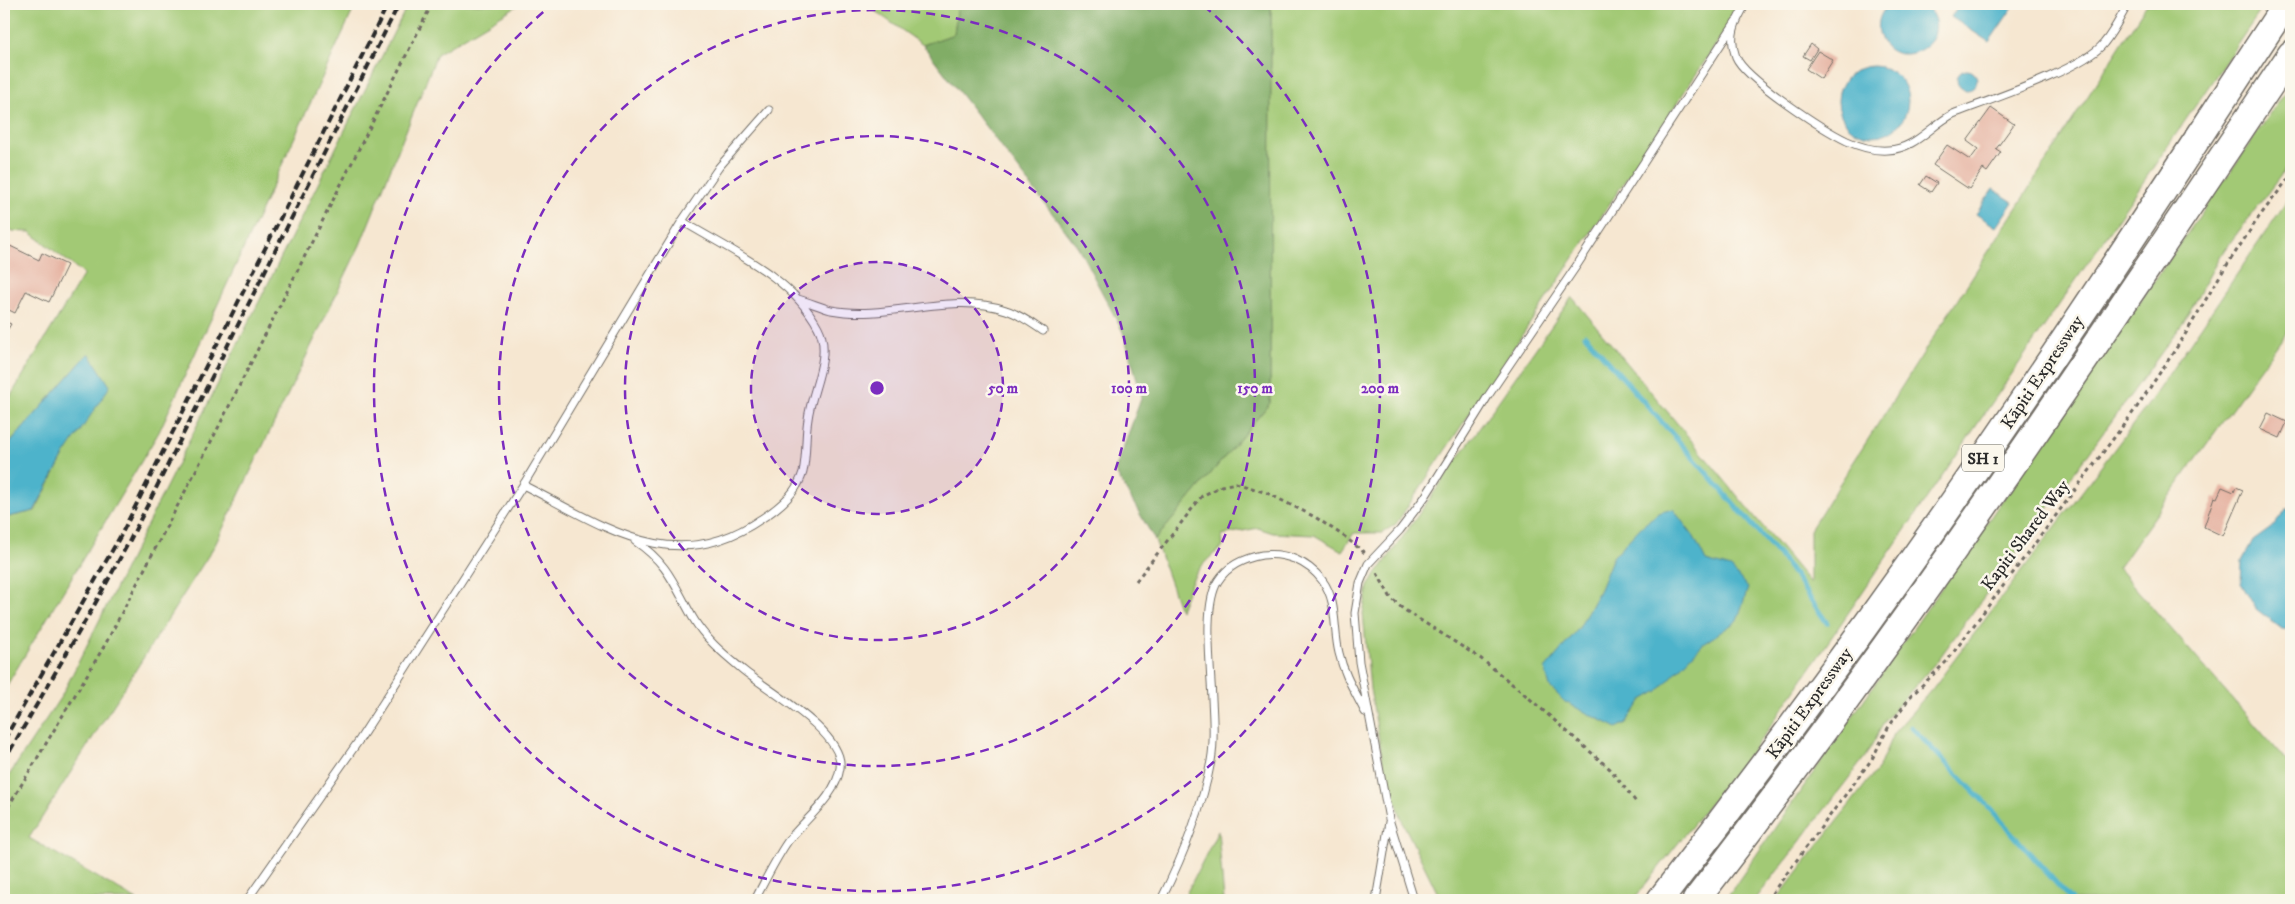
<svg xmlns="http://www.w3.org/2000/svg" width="2295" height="904" font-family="'IM FELL DW Pica',serif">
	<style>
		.green { fill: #a2c974; stroke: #667a50 }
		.forest { fill: #81ad66; stroke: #566c48 }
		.water { fill: #4db3cb; stroke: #3c6f7b }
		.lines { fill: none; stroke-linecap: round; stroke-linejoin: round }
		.stream { stroke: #4db3cb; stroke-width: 5 }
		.building { fill: #e6b4a3 }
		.lane-casing { stroke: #726d65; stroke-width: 9 }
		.highway-casing { stroke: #726d65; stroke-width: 29 }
		.path { stroke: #726d65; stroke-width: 3; stroke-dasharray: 4 4; stroke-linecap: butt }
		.lane { stroke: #fff; stroke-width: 7 }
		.highway { stroke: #fff; stroke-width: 26 }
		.rail { stroke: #2b2b2b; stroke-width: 4; stroke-dasharray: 8 4; stroke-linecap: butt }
		.ring { fill: none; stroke: #7b2cbf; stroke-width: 2.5; stroke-dasharray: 9 6 }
		.labels { text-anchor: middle; stroke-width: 5; stroke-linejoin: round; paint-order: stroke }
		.shield { fill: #fbf7ec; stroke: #696865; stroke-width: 1 }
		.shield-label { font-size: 16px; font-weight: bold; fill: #2b2b2b }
		.street-label { font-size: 18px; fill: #2b2b2b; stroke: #fbf7ec }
		.centre { fill: #7b2cbf; stroke: #fbf7ec; stroke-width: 2.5 }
		.ring-label { font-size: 15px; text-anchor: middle; font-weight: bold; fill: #7b2cbf; stroke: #fbf7ec; stroke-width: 5; stroke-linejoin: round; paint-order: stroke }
	</style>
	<rect width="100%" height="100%" fill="#fbf7ec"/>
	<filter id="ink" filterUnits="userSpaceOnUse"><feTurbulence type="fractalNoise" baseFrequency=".02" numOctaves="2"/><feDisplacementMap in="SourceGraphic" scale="10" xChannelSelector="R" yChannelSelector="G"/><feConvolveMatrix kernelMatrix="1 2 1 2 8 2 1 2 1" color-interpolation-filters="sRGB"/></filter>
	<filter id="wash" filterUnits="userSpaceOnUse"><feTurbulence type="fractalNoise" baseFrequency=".0096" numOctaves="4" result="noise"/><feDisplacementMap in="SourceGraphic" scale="20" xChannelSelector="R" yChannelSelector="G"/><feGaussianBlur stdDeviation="1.12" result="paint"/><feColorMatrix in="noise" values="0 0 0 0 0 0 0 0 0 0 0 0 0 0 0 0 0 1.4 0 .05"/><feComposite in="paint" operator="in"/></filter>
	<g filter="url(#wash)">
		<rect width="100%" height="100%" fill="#f6e7d1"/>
		<path class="green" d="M4 4H356L159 432 4 690V518L35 511 63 457 89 353 4 450V407L84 274 30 232 4 231Z
			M408 4H520L437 54 360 245 215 545 29 838 137 900H4V783L62 695Z
			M865 4H958L954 34 923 45Z
			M1271 4H1743L1396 524 1382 533H1354L1342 551 1314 535 1273 533 1258 528 1222 535 1223 547C1195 567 1192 580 1180 610L1155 540 1270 403Z
			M2147 4H2265L1766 733 1633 900H1441L1403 823 1383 762 1370 689 1363 613 1368 586 1572 297 1810 583V530Z
			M2291 84V162L2220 256 2183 323 1938 660 1886 719 1865 757 1755 900H1725Z
			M2291 195V326L2118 568 2291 766V900H1776L1879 767 1893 734 1933 688 2147 406Z
			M1218 831 1224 900H1183Z"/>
		<path class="forest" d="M958 4H1271L1270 403 1155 540 1115 471 1142 396 1123 332 1078 247 923 45 954 34Z"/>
		<path class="water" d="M1889 4H1925C1963 44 1888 78 1879 32 1877 20 1881 12 1889 4Z
			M1959 4H2015L1989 42 1951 17Z
			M1838 101a35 35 0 1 1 70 0a35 35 0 1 1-70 0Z
			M1957 80a10 10 0 1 1 20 0a10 10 0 1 1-20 0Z
			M1993 189 2013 202 1996 227 1976 214Z
			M89 353 110 386 63 457 34 511 4 518V450Z
			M2291 507V630L2282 629 2256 609 2241 583 2242 561 2253 541 2271 528 2287 508Z
			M1673 509 1694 537 1706 561 1731 568 1748 588 1737 621 1703 644 1658 691 1642 700 1626 723 1617 728 1565 702 1550 687 1545 669 1579 628 1600 589 1613 557 1640 528 1658 513Z"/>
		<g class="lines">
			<path class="stream" d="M1585 335 1785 562 1827 623
				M1911 727 1989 807 2071 900"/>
		</g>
		<g id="blocks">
			<path class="building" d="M1811 44 1817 49 1810 60 1803 56Z
				M1818 51 1833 60 1821 79 1806 69Z
				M1991 108 2014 124 1996 149 2001 152 1987 172 1983 169 1969 189 1933 165 1947 145 1970 160 1978 149 1967 141Z
				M1926 176 1937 183 1931 192 1920 185Z
				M4 243 39 260 42 253 67 265 49 302 26 291 15 313 7 309 4 315Z
				M4 321 11 324 8 329 4 327Z
				M2268 413 2287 422 2280 438 2260 429Z
				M2222 487 2234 492 2236 487 2243 490 2223 536 2204 527 2214 497 2217 498Z"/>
		</g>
	</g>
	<g filter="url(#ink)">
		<use href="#blocks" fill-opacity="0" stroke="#726d65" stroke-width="1"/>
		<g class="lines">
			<defs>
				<path id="lane" d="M1746 4C1735 22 1728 36 1736 57 1745 79 1824 130 1847 141 1860 147 1874 151 1888 150 1915 149 1930 126 1953 114 1987 101 2084 69 2104 43 2114 31 2121 16 2128 4
					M798 299C809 302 820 307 831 310 889 321 949 291 1006 310 1019 314 1031 323 1043 331
					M523 485C604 526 674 579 761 519 779 508 797 493 803 472 807 454 805 436 808 419 811 391 833 355 818 327 791 276 729 250 682 221
					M635 541C669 564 674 585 693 618 705 639 725 655 743 670 767 690 845 733 840 768 836 797 805 819 788 841 775 860 765 880 755 900
					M247 900 360 739 525 482 682 221 719 167 769 110
					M1161 900C1183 856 1202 810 1211 761 1220 715 1197 614 1218 581 1228 565 1245 558 1262 555 1286 552 1308 562 1322 580 1338 601 1333 629 1339 653 1344 675 1355 692 1365 712
					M1376 900 1389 822
					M1414 900 1389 819 1359 662 1355 613 1360 583 1368 564 1400 530 1425 497 1488 396 1577 265 1736 21"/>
				<path id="highway" d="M1660 900C1788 735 1911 566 2028 393 2116 265 2200 134 2286 4
					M1696 900C1908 627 2099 341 2291 54"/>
			</defs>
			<use href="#lane" class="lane-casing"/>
			<use href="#highway" class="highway-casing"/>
			<path class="path" d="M1377 573 1391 598 1403 609 1480 658 1522 692 1610 769 1636 802
				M1136 581 1202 496 1221 486 1236 483 1267 493 1315 517 1345 537 1365 553
				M4 814 106 643 216 432 432 4
				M1767 900 1872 759 1888 728 1910 697 1947 661 2137 407 2183 338 2221 274 2259 217 2291 175"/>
			<use href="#lane" class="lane"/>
			<use href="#highway" class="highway"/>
			<path class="rail" d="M4 740 121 535 388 4
				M4 761 91 611 130 540 399 4"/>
		</g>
	</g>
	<circle cx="877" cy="388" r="126" fill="#7b2cbf" fill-opacity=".12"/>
	<g class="ring">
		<circle cx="877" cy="388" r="126"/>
		<circle cx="877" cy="388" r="252"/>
		<circle cx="877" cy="388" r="378"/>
		<path d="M1204 6A503 503 0 1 1 550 6"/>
	</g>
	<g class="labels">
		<rect class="shield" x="1962" y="444.5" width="42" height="27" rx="4"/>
		<g class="shield-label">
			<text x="1983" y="464">SH 1</text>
		</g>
		<g class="street-label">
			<text transform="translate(2042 372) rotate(-56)" y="6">Kāpiti Expressway</text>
			<text transform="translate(2025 535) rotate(-53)" y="6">Kapiti Shared Way</text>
			<text transform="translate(1809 703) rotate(-54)" y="6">Kāpiti Expressway</text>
		</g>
	</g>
	<circle cx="877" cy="388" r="8" class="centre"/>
	<g class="ring-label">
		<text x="1003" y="393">50 m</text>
		<text x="1129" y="393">100 m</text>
		<text x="1255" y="393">150 m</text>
		<text x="1380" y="393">200 m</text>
	</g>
	<rect width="2295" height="904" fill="none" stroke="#fbf7ec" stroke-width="20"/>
</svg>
